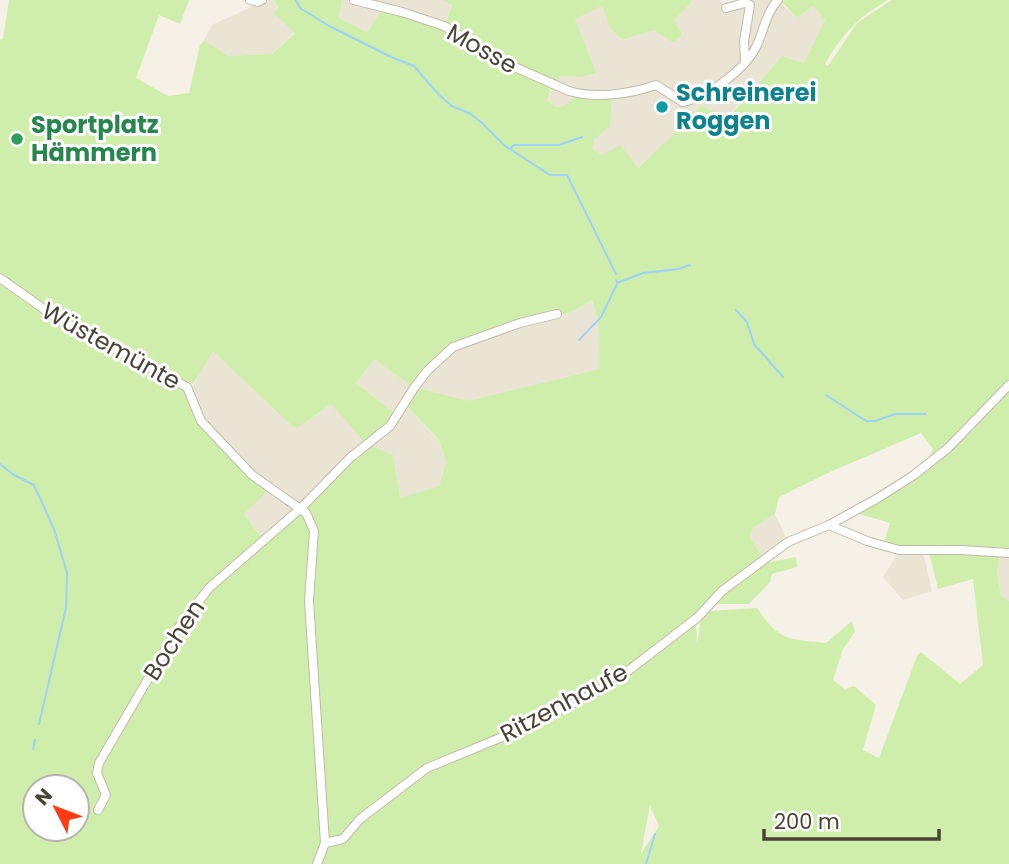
<svg xmlns="http://www.w3.org/2000/svg" width="1009" height="864" font-family="Poppins,sans-serif">
	<style>
		.residential { fill: #eae4d4 }
		.green { fill: #cfeeab; fill-rule: evenodd }
		.lines { fill: none; stroke-linecap: round; stroke-linejoin: round }
		.stream { stroke: #9dd2f9; stroke-width: 2 }
		.minor-casing { stroke: #c2baa8; stroke-width: 10 }
		.minor { stroke: #fff; stroke-width: 8 }
		.culture-dot { fill: #0f9aa8; stroke: #fff; stroke-width: 2.5 }
		.leisure-dot { fill: #2e9e5b; stroke: #fff; stroke-width: 2.5 }
		.labels { text-anchor: middle; stroke-width: 6; stroke-linejoin: round; paint-order: stroke }
		.street-label { font-size: 24px; fill: #4a4235; stroke: #fff }
		.culture-label { font-size: 24px; font-weight: bold; fill: #0d838f; stroke: #fff; text-anchor: start }
		.leisure-label { font-size: 24px; font-weight: bold; fill: #27864d; stroke: #fff; text-anchor: start }
	</style>
	<rect width="100%" height="100%" fill="#f5f1e7"/>
	<path class="residential" d="M266 0H274L278 9 275 13 295 32 272 54 228 56 204 40 212 25Z
		M342 0H441L452 4 444 26 367 32 339 18Z
		M692 0H719L727 8 751 0H777L797 18 813 6 825 20 804 63 782 56 727 118 676 127 674 135 638 168 602 155 593 149 579 94 564 106 555 107 547 100 553 85 560 76 582 77 596 73 574 19 602 6 610 28 622 40 654 30 674 20 691 3Z
		M592 300 598 319 599 369 468 401 405 404 439 441 446 462 439 486 400 499 393 455 263 540 244 514 271 488 201 421 192 389 202 367 213 350 293 427H299L331 404 398 416 356 383 374 359 453 347 574 311Z
		M775 514 788 542 763 560 750 537 752 529Z
		M899 552H923L932 591 903 600 883 577Z
		M1000 554 1009 555V601L1001 596 997 572Z"/>
	<path class="green" d="M9 0H189L180 24 159 15 136 78 168 96 189 93 200 45 204 40 228 56 272 54 295 33 274 13 278 8 274 0H342L339 18 367 32 383 9 447 31 552 86 547 100 555 107 564 106 579 94H612L610 126 593 140V149L602 155 620 145 638 168 673 135 675 127 702 106 728 118 782 56 804 63 825 20 813 6 797 18 780 0H888C857 18 843 33 825 64L828 66 857 23 892 0H1009V551L901 547 884 543 890 523 856 513 927 464 933 449 921 433 830 472 779 497 775 514 752 529 750 537 763 559 698 613 621 673 596 688 517 727 425 766 339 838 327 837 310 636 314 531 301 508 367 445 331 404 299 427H293L213 351 193 384 123 351 59 316 0 273V40L3 39ZM592 300 598 319 599 369 468 401 414 387 453 347 574 311ZM374 359 413 387 405 404 439 440 446 462 439 486 400 498 393 455 368 445 398 416 356 383Z
		M441 0H692L691 3 674 20 682 35 673 42 654 30 622 40 610 28 602 6 575 19 596 73 582 77 560 76 558 83 513 64 445 24 452 5Z
		M3 280 39 311 182 387 201 421 252 475 271 488 244 514 263 540 300 511 311 533 313 695 321 842 314 864H0V284ZM35 787H77V829H35Z
		M929 552 1000 554 997 572 1001 596 1009 601V864H319L327 849 427 769 599 693 696 621 697 645 701 617 709 611 757 608C780 642 788 639 826 643L852 621 855 632 843 649 833 680 845 689 854 686 876 705 863 750 879 758 917 656 921 652 960 684 983 665 973 579 938 589ZM650 805 659 826 641 854V853Z
		M796 557 797 567 772 574 770 582 749 604H714L716 600 764 563Z"/>
	<g class="lines">
		<path class="stream" d="M296 0 300 8 329 26 391 57 414 66 438 94 452 106 469 113 481 122 505 146 550 175H567L616 274
			M510 149 514 145H559L582 137
			M616 280 617 283 643 273 678 269 690 265
			M736 310 747 322 754 344 783 377
			M579 340 601 317 617 284
			M826 395 866 421H875L895 414H926
			M0 464 14 475 34 485 54 529 67 573 66 608 39 724
			M33 749 35 740
			M646 864 655 834"/>
		<defs>
			<path id="minor" d="M250 0 258 2 262 0
				M354 0 402 12 444 26 501 61 569 91C596 99 630 94 656 85L683 102C707 98 747 68 757 45 764 30 766 13 778 0
				M726 8 745 3 750 5 744 41 745 62
				M0 278 58 319 187 387 201 421 252 475 306 513 314 531 309 601 325 843 317 864
				M829 525 867 541 899 550H961L1009 553
				M98 810 106 795 97 773 99 763 176 631 209 588 301 508 351 457 390 426 414 388 428 370 453 347 520 323 557 314
				M325 843 343 839 360 819 427 768 519 730 598 691 624 674 698 617 722 591 788 542 829 525 878 498 914 475 948 448 1009 385"/>
		</defs>
		<use href="#minor" class="minor-casing"/>
		<use href="#minor" class="minor"/>
	</g>
	<circle class="culture-dot" cx="662" cy="107" r="7"/>
	<circle class="leisure-dot" cx="17" cy="139" r="7"/>
	<g class="labels">
		<g class="street-label">
			<text transform="translate(482 49) rotate(29)" y="8">Mosse</text>
			<text transform="translate(111 346) rotate(29)" y="8">Wüstemünte</text>
			<text transform="translate(174 640) rotate(-57)" y="8">Bochen</text>
			<text transform="translate(564 703) rotate(-28)" y="8">Ritzenhaufe</text>
		</g>
		<g class="culture-label">
			<text x="676" y="101">Schreinerei<tspan x="676" dy="28">Roggen</tspan></text>
		</g>
		<g class="leisure-label">
			<text x="31" y="133">Sportplatz<tspan x="31" dy="28">Hämmern</tspan></text>
		</g>
	</g>
	<g transform="translate(56 808) rotate(312)"><circle r="33" fill="#ffffff" stroke="#b7b3ae" stroke-width="2"/>
	<path d="M0-5L12 26L0 18L-12 26Z" fill="#ff3b14"/>
	<text y="-10" font-size="19" font-weight="bold" text-anchor="middle" fill="#4a4235">N</text>
	</g>
	<path d="M764 829v10h175v-10" fill="none" stroke="#4a4235" stroke-width="3.5"/>
	<text x="774" y="829" font-size="21" fill="#4a4235" stroke="#ffffff" stroke-width="5" paint-order="stroke">200 m</text>
</svg>
